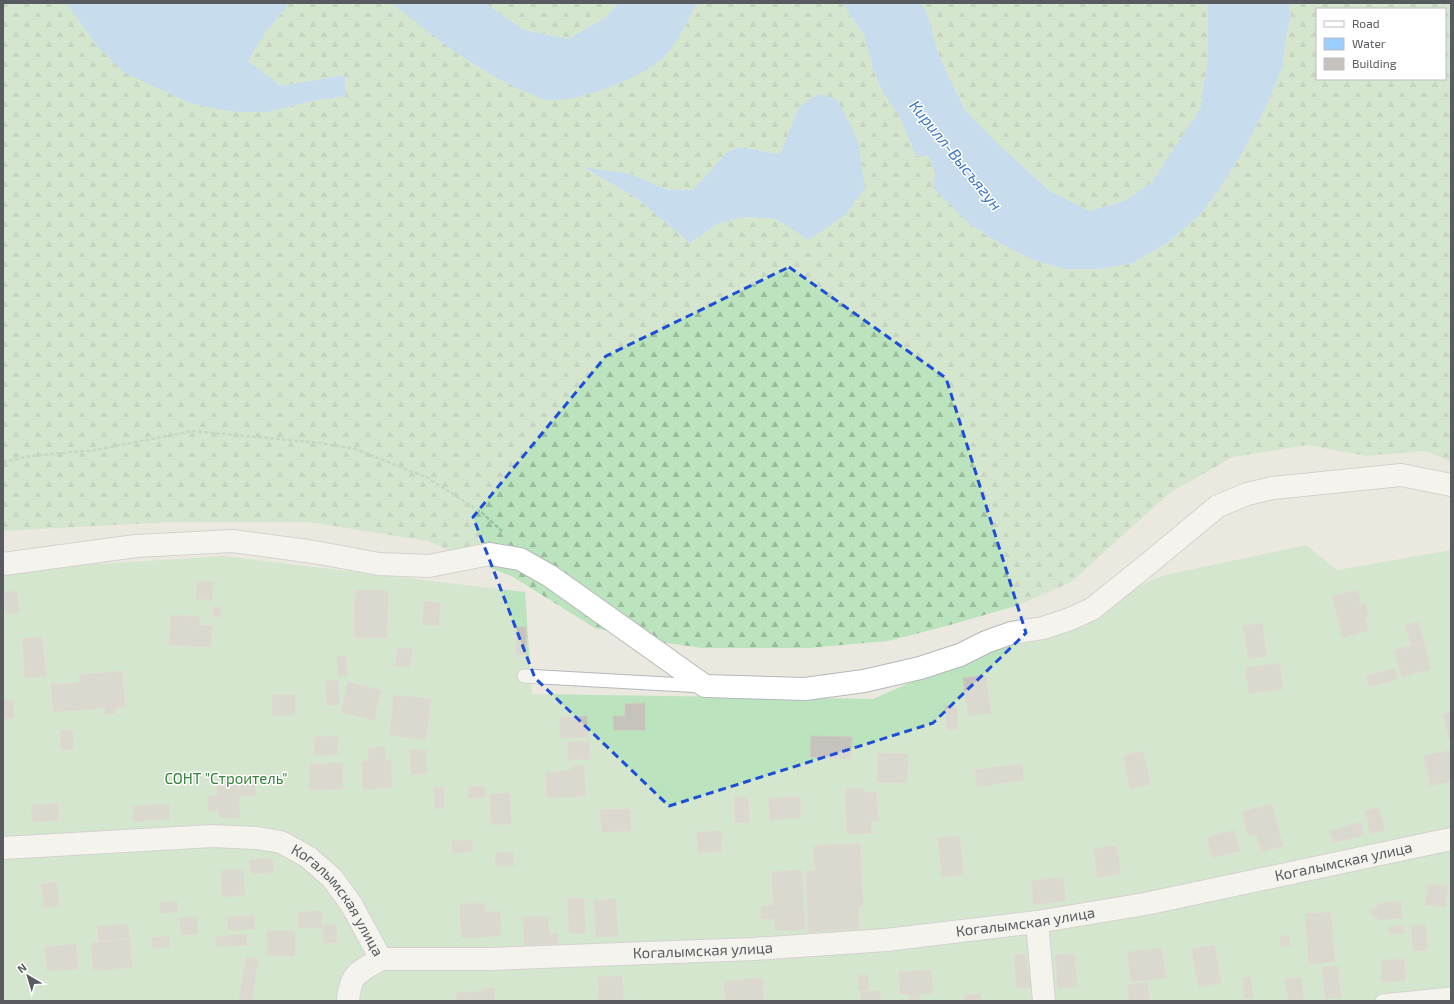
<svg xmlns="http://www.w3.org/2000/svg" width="1454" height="1004" font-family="'Exo 2',sans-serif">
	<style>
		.forest { fill: url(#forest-firs); fill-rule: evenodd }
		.garden { fill: #bbe3bd }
		.water { fill: #9ccefe }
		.building { fill: #c6c3bc; stroke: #cfcbbd }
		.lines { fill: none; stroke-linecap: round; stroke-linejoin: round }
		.service-casing { stroke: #b5b7bc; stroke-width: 15 }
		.minor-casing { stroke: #b5b7bc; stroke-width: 24 }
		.path { stroke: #94c4a4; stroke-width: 2.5; stroke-dasharray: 4 2; stroke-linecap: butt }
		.service { stroke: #fff; stroke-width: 13 }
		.minor { stroke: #fff; stroke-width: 22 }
		.marked { fill: none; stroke: #1d4ed8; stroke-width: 3; stroke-dasharray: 8 5; stroke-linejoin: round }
		.labels { text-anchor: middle; stroke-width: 3; stroke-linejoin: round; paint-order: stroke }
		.park-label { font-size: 15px; fill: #35823c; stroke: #fff }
		.street-label { font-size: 15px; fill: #585b60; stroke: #fff }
		.water-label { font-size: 16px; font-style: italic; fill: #4078c0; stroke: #fff }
	</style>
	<defs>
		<pattern id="forest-firs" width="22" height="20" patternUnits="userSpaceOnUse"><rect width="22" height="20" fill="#bbe3bd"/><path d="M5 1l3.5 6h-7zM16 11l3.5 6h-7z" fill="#9bbb9d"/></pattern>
	</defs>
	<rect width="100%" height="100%" fill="#ebe9df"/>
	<path class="forest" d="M3 3H66L98 47 164 90 192 104 235 112H267L312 101 346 96 345 75 281 86 248 61 265 33 285 9V3H392L450 48 475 65 512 85 545 100 685 27 697 3H843L849 14 864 35 873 69 882 91 898 114 916 156 929 155 935 175 971 225 1001 244 1033 260 1065 269H1099L1133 263 1166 244 1200 215 1218 191 1244 150 1268 103 1283 66 1286 38 1291 16 1289 3H1451V462L1425 451 1366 456 1307 445 1233 457 1171 492 1071 582 1019 605 950 625 888 641 808 648H703L652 641 595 628 513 577 427 541 309 522H171L3 531ZM1317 9H1445V79H1317ZM799 107 809 239 776 219 746 217 717 224 690 243 635 197 584 168 631 174 665 189 693 190 726 153 739 147 780 154Z
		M485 3H618L605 18 568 39 524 30Z
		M921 3H1208L1207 65 1200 109 1151 183 1127 200 1089 211 1050 191 997 143 964 109 939 55 926 10Z"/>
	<path class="garden" d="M1306 545 1337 570 1451 550V1001H3V570L223 556 525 592 532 694 873 699 1000 643 1165 575Z"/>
	<path class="water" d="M66 3H285V9L265 33 248 61 281 86 345 75 346 96 312 101 267 112H235L192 104 125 73 98 47Z
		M392 3H485L524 30 568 39 605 18 618 3H697C689 19 678 41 666 55 646 77 575 104 546 100 539 99 532 94 526 92 488 75 453 52 421 26 411 18 401 11 392 3Z
		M843 3H921L926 10 939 55 964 109 997 143 1050 191 1089 211 1127 200 1151 183 1200 109 1207 65 1208 3H1289L1291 16 1286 38 1283 66 1268 103 1244 150 1218 191 1200 215 1166 244 1133 263 1099 269H1065L1033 260 1001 244 971 225 933 188 935 175 929 156H916L898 114 882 91 873 69 864 35 849 14Z
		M819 94 838 100 858 141 865 188 846 214 809 240 776 219 746 217 717 224 690 243 635 197 583 167 631 174 665 189 693 190 726 153 739 147 780 154 799 107Z"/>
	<path class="building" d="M197 581 213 582 212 600 196 599Z
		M355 590 388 591 387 638H354Z
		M1357 590 1361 605 1365 603 1369 617 1365 618 1368 631 1343 638 1332 596Z
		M17 591 19 613 6 614 4 592Z
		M424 601 441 604 438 626 422 624Z
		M213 607H221V617H213Z
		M171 615 199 617V625L212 626 211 647 169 645Z
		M1418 622 1424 642 1411 645 1405 625Z
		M1262 623 1267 656 1248 659 1243 626Z
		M516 627H526V655H516Z
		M42 637 46 676 25 678 22 639Z
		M1424 642 1431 669 1402 677 1394 650Z
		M398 647 412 649 410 667 395 666Z
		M346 656 347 676 338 677 337 657Z
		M1280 663 1283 689 1249 694 1245 668Z
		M1395 668 1398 679 1369 687 1366 676Z
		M122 671 125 707 116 708V713L105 714V708L53 712 51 684 79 683V675Z
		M986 675 991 713 968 716 963 678Z
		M338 680 340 704 327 706 325 681Z
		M348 682 381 690 374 720 341 712Z
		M272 695H295V715L272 716Z
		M394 695 431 699 426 740 389 735Z
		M3 700H13L14 718 3 719Z
		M645 703V730H614L613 716H625V704Z
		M945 706H957L958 729 947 730Z
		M1451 712V738L1449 739 1443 714Z
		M587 716 588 737 560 738 559 718Z
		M73 730 74 749 61 750 60 731Z
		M337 736 338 754 315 756 314 737Z
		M811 736 852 737 851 759 810 757Z
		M589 741 590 759 568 760 567 742Z
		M385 747 386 760H391L392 788 363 789 362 761H368V748Z
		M410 750H426V774H411Z
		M1451 750V781L1430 786 1424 756Z
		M1143 751 1151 784 1130 789 1123 756Z
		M878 753 908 754 907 783 877 782Z
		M342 763 343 789 310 790 309 764Z
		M1022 764 1024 780 977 787 974 770Z
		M584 765 586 796 547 798 546 772 572 771V766Z
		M254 776 256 795 239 797 240 817 220 818 219 811H208L207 796 218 795 217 778Z
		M485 786 486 797 468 798V787Z
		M444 787V808L435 809 434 788Z
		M863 788 864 792H876L878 821H871V833L847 834 845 789Z
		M510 793 511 824 491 825 490 794Z
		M734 797H748L749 822 735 823Z
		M800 797 801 818 770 820 769 798Z
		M58 803 59 820 33 822 31 805Z
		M169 804 170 819 134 821 133 806Z
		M1272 804 1283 846 1261 852 1256 834 1248 836 1242 812Z
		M1379 807 1385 830 1371 834 1365 811Z
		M630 809 631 831 602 832 600 810Z
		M1361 822 1364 835 1333 843 1330 831Z
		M1234 830 1240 851 1212 858 1207 837Z
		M721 831 722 852 698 853 697 832Z
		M960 836 964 875 942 877 938 838Z
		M472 840 473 852 452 853V841Z
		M860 843 863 906 858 907 859 929 808 932 806 871H815L813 846Z
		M1116 845 1121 873 1098 878 1093 849Z
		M513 852 514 866H495V853Z
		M273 858 274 872 251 874 249 860Z
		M243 869 245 895 222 897 221 870Z
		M802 870 805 930 775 931 774 919H761V906L773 905 772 872Z
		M1063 877 1066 900 1034 905 1031 881Z
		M57 882 59 906 44 908 41 884Z
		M1428 884 1448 886 1445 907 1425 905Z
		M567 898H584L586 933H569Z
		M616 899 618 936 596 937 594 900Z
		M177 901 178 912 160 913 159 903Z
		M1401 901 1402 918 1379 920 1378 916 1372 917 1371 908H1378L1377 904Z
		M485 903V912L500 911 501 936 461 938 460 904Z
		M322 911V928H298V912Z
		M1331 912 1335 962 1309 964 1305 914Z
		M254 915 255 929 228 931 227 917Z
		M197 916 198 934 181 935 180 918Z
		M548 916 549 933H557L558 944 524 945 523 917Z
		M128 924 130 938 99 941 97 926Z
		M323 925H337V943H323Z
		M1403 925 1404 933 1389 934V927Z
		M1411 925H1426L1427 950 1413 951Z
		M267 931H295V956H267Z
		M246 934 247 945 216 947 215 937Z
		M1289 935 1290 946 1281 947 1280 936Z
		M169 936 170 947 153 949 152 938Z
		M130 939 132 967 93 971 91 943Z
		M76 944 78 969 47 971 45 947Z
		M1215 945 1221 983 1198 987 1192 949Z
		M1162 948 1166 978 1131 982 1127 952Z
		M1074 954 1077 987 1058 988 1055 955Z
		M1014 955H1026L1027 970 1032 969 1033 987 1016 988Z
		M246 957 258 959 252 1001H239Z
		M1404 959 1405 980 1382 982 1381 960Z
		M1338 966 1341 997 1325 999 1322 967Z
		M931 970 933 993 920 994V999L910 1000V994H900L899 972Z
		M858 975H868L869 990H858Z
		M622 976 624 1001H599L598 977Z
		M1251 977 1253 997 1244 998 1242 978Z
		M1301 977 1304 1001H1288L1285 979Z
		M762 978 764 1001H725L724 981Z
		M1147 982 1149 1001H1129L1127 985Z
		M485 988H494L495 1001H457V993L485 991Z
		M880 991 881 1001H861L860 992Z
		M980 994 981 1001H964V995Z"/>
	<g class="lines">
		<defs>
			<path id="service" d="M524 676 703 686
				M1382 1001 1451 994"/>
			<g id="minor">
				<path d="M3 564 136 546 232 541 314 552 379 564 429 566 490 554 520 559 550 576 705 686 805 689 864 681 920 668 960 655 986 642 1011 633 1043 628 1070 619 1092 609 1148 564 1218 506 1247 494 1273 488 1401 475 1451 485"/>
				<path id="s1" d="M3 848 212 836 257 838 281 842 308 857 332 878 351 904 381 959"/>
				<path d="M1037 922 1044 1001"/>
				<path id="s2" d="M381 959H490L754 949 886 940 1037 922 1145 904 1451 839"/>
				<path d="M348 1001C350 973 359 972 381 959"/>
			</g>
		</defs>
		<use href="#service" class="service-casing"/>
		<use href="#minor" class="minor-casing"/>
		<path class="path" d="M3 462 30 456 95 450 192 431 320 443 355 449 426 477 481 512 503 532"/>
		<use href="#service" class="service"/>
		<use href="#minor" class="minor"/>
	</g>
	<path d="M0 0H1454V1004H0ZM789 267 946 378 1026 633 933 723 669 806 535 678 473 517 606 356Z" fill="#ebe9df" fill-opacity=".55" fill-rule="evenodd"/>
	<path class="marked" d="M789 267 946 378 1026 633 933 723 669 806 535 678 473 517 606 356Z"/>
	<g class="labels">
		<g class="park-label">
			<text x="226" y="784">СОНТ "Строитель"</text>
		</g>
		<g class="street-label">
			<text dy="5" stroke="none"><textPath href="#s2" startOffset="970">Когалымская улица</textPath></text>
			<text dy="5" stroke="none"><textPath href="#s1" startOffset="362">Когалымская улица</textPath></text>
			<text dy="5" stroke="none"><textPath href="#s2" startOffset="646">Когалымская улица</textPath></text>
			<text dy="5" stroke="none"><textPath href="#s2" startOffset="322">Когалымская улица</textPath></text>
		</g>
		<g class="water-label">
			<text transform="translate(956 155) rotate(51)" y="6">Кирилл-Высъягун</text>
		</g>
	</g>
	<rect width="1454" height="1004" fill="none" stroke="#585b60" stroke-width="8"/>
	<rect x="1316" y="8" width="130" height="72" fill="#ffffff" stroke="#bcbdbf"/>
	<rect x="1324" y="21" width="20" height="6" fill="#ffffff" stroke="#bcbdbf"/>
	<text x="1352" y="28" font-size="12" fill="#585b60">Road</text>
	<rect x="1324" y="38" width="20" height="12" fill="#9ccefe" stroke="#bcbdbf"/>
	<text x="1352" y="48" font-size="12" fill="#585b60">Water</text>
	<rect x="1324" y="58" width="20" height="12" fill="#c6c3bc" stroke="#bcbdbf"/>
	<text x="1352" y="68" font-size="12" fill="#585b60">Building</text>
	<g transform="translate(28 976) rotate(322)" stroke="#ffffff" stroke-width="3" paint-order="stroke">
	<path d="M0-3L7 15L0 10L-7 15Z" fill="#585b60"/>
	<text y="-6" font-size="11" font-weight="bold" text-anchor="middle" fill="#585b60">N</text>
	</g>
</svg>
